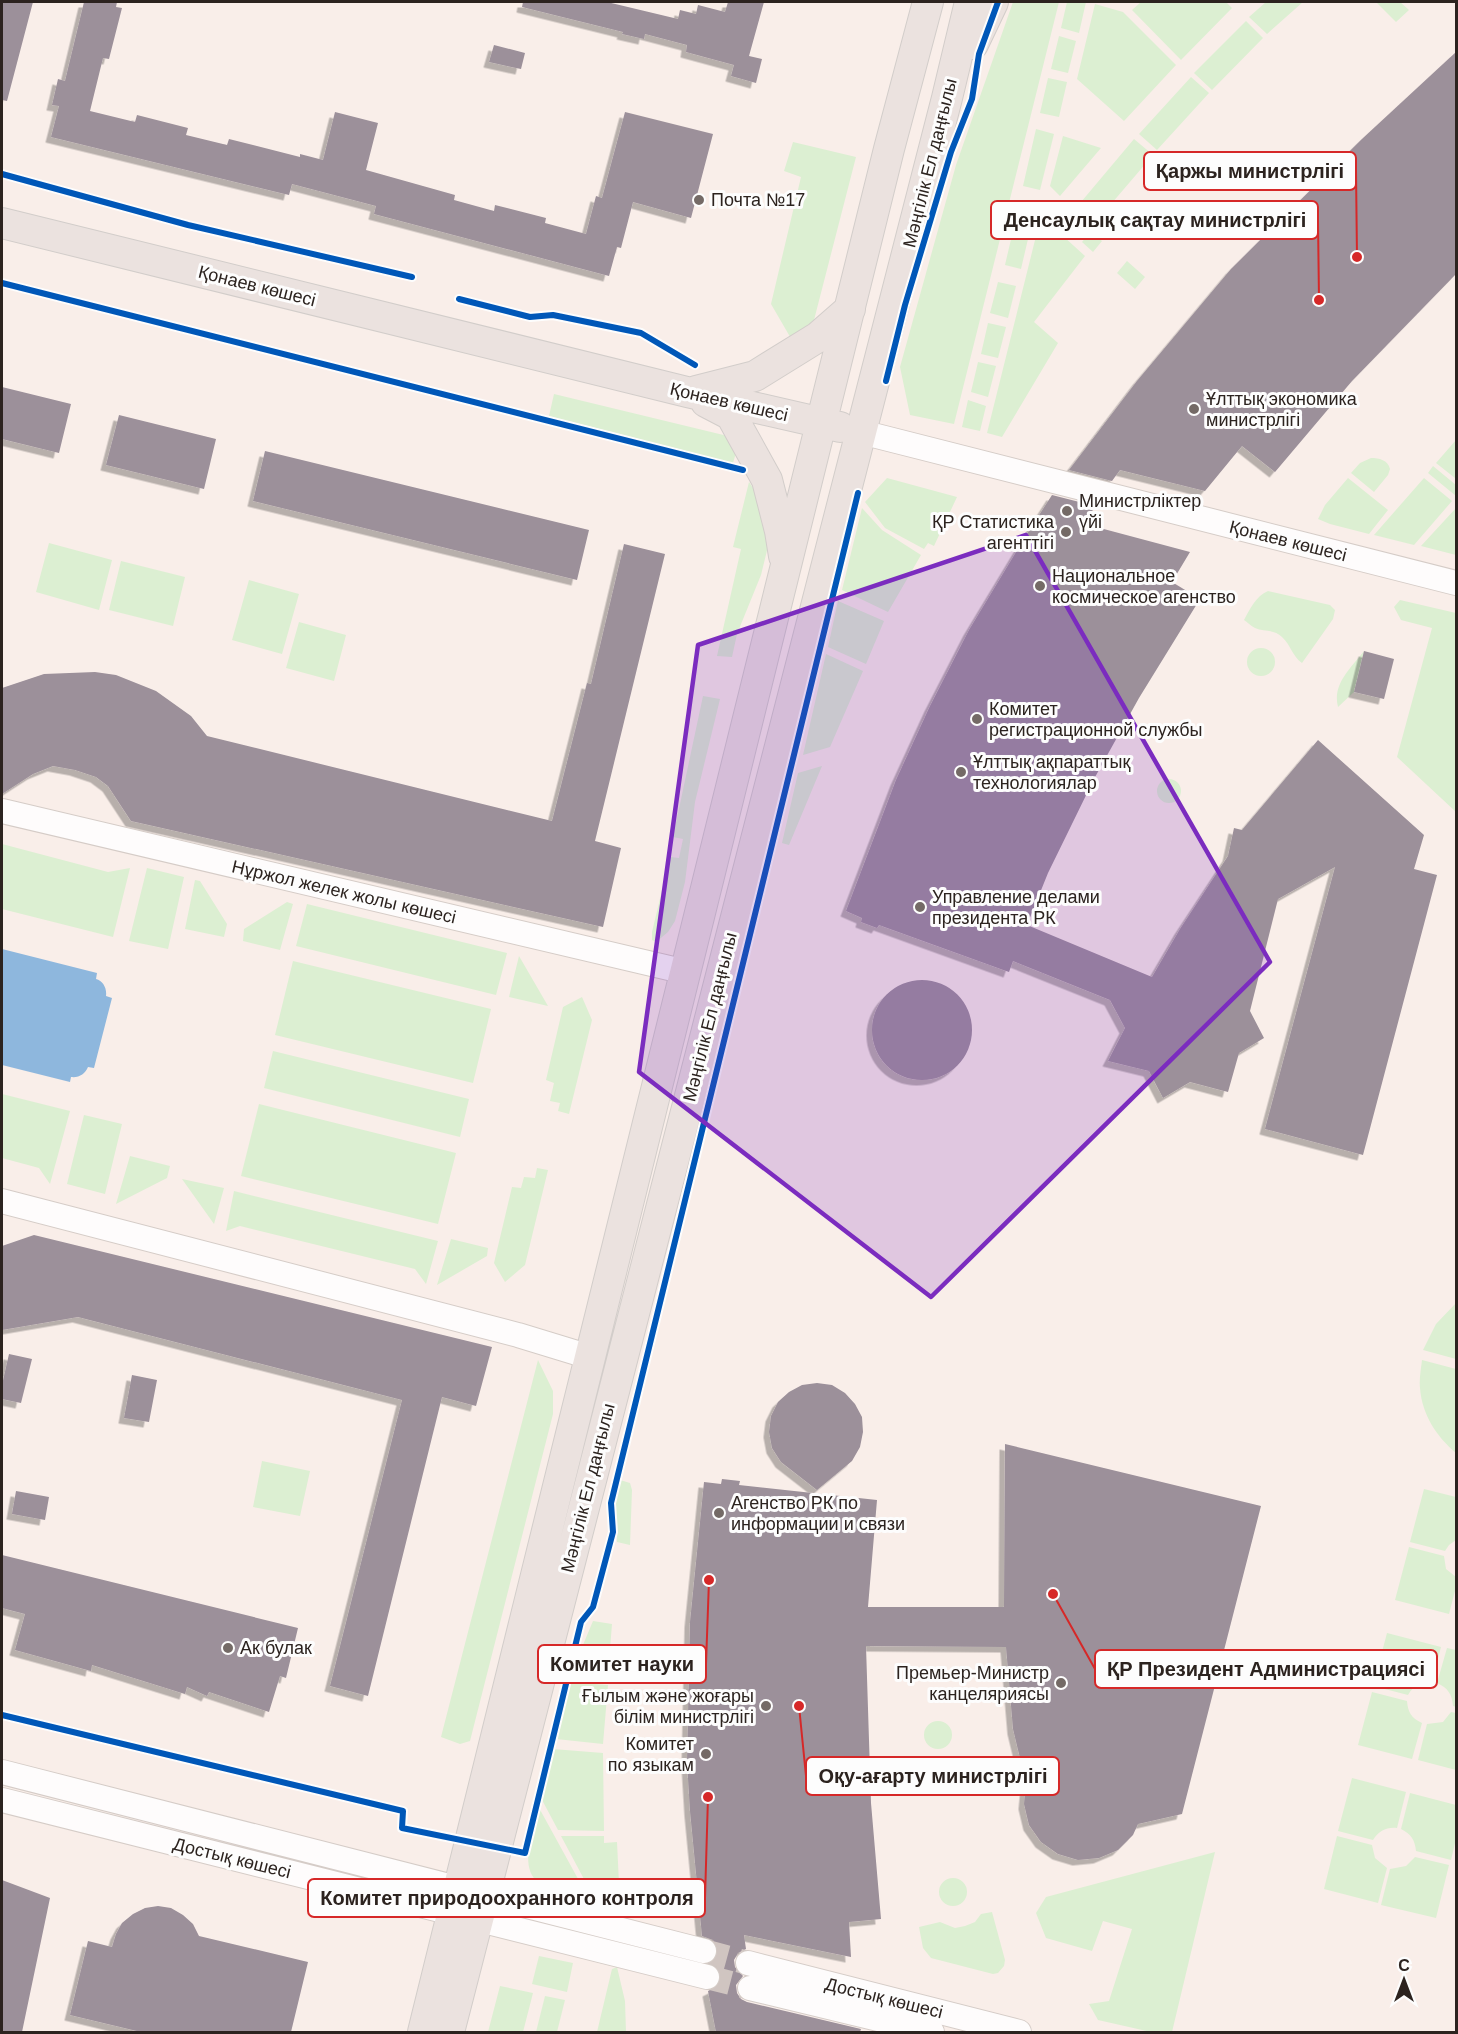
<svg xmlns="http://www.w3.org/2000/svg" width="1458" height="2034" font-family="Arial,sans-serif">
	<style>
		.green { fill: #dcefd2 }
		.water { fill: #8eb7dd }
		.building { fill: #9c909a; filter: url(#shadow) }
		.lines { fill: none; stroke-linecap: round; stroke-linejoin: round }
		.minor-tunnel { stroke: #d0c5c1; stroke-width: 24; stroke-dasharray: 24 12; stroke-linecap: butt }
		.minor-casing { stroke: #d5ccc7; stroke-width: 26 }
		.major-casing { stroke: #d2cdca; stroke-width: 32 }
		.minor { stroke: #fefcfc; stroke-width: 24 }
		.major { stroke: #ebe2df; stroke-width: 30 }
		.cycleway-casing { stroke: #fdfdfd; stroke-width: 10 }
		.cycleway { stroke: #0057b8; stroke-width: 6 }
		.marked { fill: #7b2cbf; fill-opacity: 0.2; stroke: #7b2cbf; stroke-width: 4.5; stroke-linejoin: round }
		.poi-dot { fill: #746a66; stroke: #fdfdfd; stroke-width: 2 }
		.labels { text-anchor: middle; stroke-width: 6; stroke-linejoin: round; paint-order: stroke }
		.street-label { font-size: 18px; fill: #2c231f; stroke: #fdfdfd }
		.poi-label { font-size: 18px; fill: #2c231f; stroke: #fdfdfd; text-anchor: start }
		.leader { fill: none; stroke: #d62828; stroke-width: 2 }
		.callout-dot { fill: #d62828; stroke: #fdfdfd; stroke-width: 2 }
		.callout { fill: #fdfdfd; stroke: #d62828; stroke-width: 2 }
		.callout-label { font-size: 20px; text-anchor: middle; font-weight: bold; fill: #2c231f }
	</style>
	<defs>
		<filter id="shadow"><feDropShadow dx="-5.5" dy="5.5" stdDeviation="0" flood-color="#0004"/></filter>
	</defs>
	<rect width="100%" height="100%" fill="#f9eee9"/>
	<path class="green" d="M1013 2H1059L954 424 910 415 900 367 956 165Z
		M1067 2H1086L1079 33 1061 28Z
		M1141 2H1226L1232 8 1181 60 1132 10Z
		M1266 2H1303L1267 34 1249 17Z
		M1376 2H1400L1409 10 1396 22Z
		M1095 4 1123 12 1176 65 1124 121 1077 79Z
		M1246 21 1263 38 1212 90 1194 73Z
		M1059 36 1076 41 1068 73 1051 69Z
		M1191 77 1209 93 1157 150 1139 134Z
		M1048 78 1067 82 1059 117 1040 113Z
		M1036 129 1054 134 1040 190 1023 186Z
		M1063 136 1101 148 1060 196 1050 186Z
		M1134 139 1153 155 1094 224 1076 208Z
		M793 142 856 157 805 355 800 354 771 304 801 177 784 171Z
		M1019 205 1035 209 1021 269 1005 265Z
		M1041 216 1085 256 1034 322 1058 343 1002 437 987 433Z
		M1091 232 1102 241 1093 252 1082 242Z
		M1127 261 1145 277 1135 289 1117 273Z
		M998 282 1016 286 1008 318 990 313Z
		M988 323 1006 327 998 358 981 354Z
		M978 362 996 366 988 397 971 392Z
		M554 394 740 439 733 463 549 416Z
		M968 400 986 406 980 431 962 427Z
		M1456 440V476L1455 478 1436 463Z
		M1371 458C1379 458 1388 460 1390 469L1388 475 1374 492 1351 473 1360 463Z
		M1433 466 1456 485V496L1428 473Z
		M887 478 957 497 934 546 928 543 924 549 885 528 865 502Z
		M1348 478 1388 510 1369 534 1330 524 1318 519 1325 505Z
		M1424 478 1452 501 1414 545 1374 535Z
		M749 482 761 500 771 534 761 575 737 634 732 657 717 656 741 549 733 547Z
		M862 508 882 530 921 555 888 612 842 590Z
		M1456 508V555L1421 546Z
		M49 543 112 560 99 610 36 592Z
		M121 561 185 577 173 626 109 610Z
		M249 580 299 594 282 654 232 640Z
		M1268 591 1330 605 1335 610 1333 619 1302 663C1292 656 1291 645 1282 637 1274 629 1264 632 1255 628 1251 626 1247 622 1244 620 1250 609 1256 596 1268 591Z
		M1400 600 1456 613V812L1397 757 1432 628 1401 620 1394 607Z
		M838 601 884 621 866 664 828 647Z
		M299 622 346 635 334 681 286 668Z
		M1247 662a14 14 0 1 1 28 0a14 14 0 1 1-28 0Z
		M1364 651 1354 692 1338 707C1332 684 1351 668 1364 651Z
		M826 654 863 671 830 747 803 755Z
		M703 696 720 699 695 802 685 882 675 921 668 932 656 942 652 940V932L670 857 679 858 683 839 673 837Z
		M822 766 789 845 782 843 798 773Z
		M1157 791a12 12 0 1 1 24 0a12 12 0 1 1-24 0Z
		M2 844 108 872 130 868 113 937 2 909Z
		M147 868 184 877 168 949 129 941Z
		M195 880 200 881 227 924 224 937 185 929Z
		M287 902 293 904 280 950 243 941 244 929Z
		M307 904 507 953 496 995 296 946Z
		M519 956 548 1006 509 997Z
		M293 961 491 1009 473 1083 275 1035Z
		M582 997 592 1020 569 1114 558 1111 560 1103 550 1101 554 1083 546 1080 563 1007Z
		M273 1051 469 1099 460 1137 264 1088Z
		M2 1094 70 1111 50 1184 39 1168 2 1158Z
		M259 1104 456 1153 438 1224 241 1176Z
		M84 1115 122 1124 105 1194 67 1184Z
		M130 1156 170 1166 167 1178 116 1204Z
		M537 1168 548 1170 525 1265 505 1282 494 1263 512 1187 521 1188 524 1177 535 1178Z
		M182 1179 224 1188 214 1224Z
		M234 1191 438 1241 426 1284 415 1269 240 1226 226 1231Z
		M451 1239 488 1248 487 1256 437 1285Z
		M1456 1303V1359L1423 1350 1436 1324Z
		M538 1360 553 1391V1414L470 1741 460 1744 441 1737Z
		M1422 1360 1456 1369V1453C1437 1437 1422 1415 1420 1388 1419 1379 1421 1369 1422 1360Z
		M262 1461 310 1471 300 1516 253 1507Z
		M620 1480 630 1483 632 1490 630 1545 617 1542 614 1503Z
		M1424 1489 1456 1497V1540L1449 1545 1445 1551 1410 1542Z
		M1409 1547 1444 1556 1446 1569 1456 1577V1587L1449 1614 1395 1600Z
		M593 1621 612 1624 608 1674 572 1671Z
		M1387 1633 1441 1647 1432 1682C1420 1682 1414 1685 1408 1695L1373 1686Z
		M1447 1648 1456 1650V1707L1453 1706C1452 1694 1448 1688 1437 1683Z
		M569 1682 608 1685 603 1744 556 1739Z
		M1372 1692 1407 1701C1408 1712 1411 1718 1422 1723L1412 1759 1358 1745Z
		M1451 1712 1456 1713V1770L1418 1760 1427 1724 1443 1722Z
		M924 1735a14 14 0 1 1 28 0a14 14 0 1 1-28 0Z
		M553 1749 603 1753 604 1831 558 1830 541 1798Z
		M1352 1778 1406 1792 1397 1828C1386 1827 1379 1831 1373 1840L1338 1831Z
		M1410 1793 1456 1805V1839L1451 1860 1416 1851C1415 1840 1411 1834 1401 1829Z
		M538 1806 588 1897 538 1882C518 1867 534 1828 538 1806Z
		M561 1836H604V1843L617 1842 620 1904 593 1896Z
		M1337 1836 1372 1845 1375 1858 1387 1868 1378 1903 1324 1889Z
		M1215 1852 1172 2032H1151L1098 2020 1089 2004 1109 2001 1132 1929 1103 1921 1092 1951 1046 1938 1036 1913 1046 1897Z
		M1415 1857 1449 1865 1436 1918 1381 1905 1390 1869 1406 1866Z
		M939 1892a14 14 0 1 1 28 0a14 14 0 1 1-28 0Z
		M992 1912 1005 1960 1004 1966 998 1973 993 1974 931 1958 923 1948 919 1927 940 1922 955 1928 965 1926 975 1922 981 1914Z
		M539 1956 573 1963 567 1992 532 1984Z
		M617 1967 625 2001 626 2032H597L612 1969Z
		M500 1986 533 1993 523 2032H488Z
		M545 1996 565 2000 557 2032H536Z"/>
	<path class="water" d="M2 949 97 973 96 979C103 981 107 988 106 996L112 998 94 1068 88 1067C85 1074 79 1078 71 1077L70 1082 2 1065Z"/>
	<path class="building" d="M2 2H33L7 101 2 100Z
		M84 2H117L116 7 122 8 109 59 103 58 90 111 135 122 137 115 188 128 186 135 227 145 229 139 300 157V154L323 160 335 112 378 123 366 170 455 195 454 200 494 211 495 205 546 218 545 223 586 234 596 196 602 198 625 112 713 134 691 218 633 202 621 248 617 247 609 276 374 214 376 206 292 184 289 195 51 137 59 106 52 105 58 79 65 81Z
		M523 2H607L678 19 680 10 696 14 698 5 725 12 728 2H764L749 56 762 59 756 83 731 76 734 65 686 52 687 45 645 34 644 39 622 34 623 32 522 7Z
		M494 45 525 53 521 69 489 62Z
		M1456 52V274L1352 381 1275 472 1242 446 1205 491 1120 470 1112 481 1069 470 1137 381 1231 269 1362 139Z
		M2 387 71 404 59 453 2 439Z
		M119 415 216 439 204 489 106 465Z
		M265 451 589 530 577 580 253 501Z
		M1052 495 1095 506 1085 524 1190 552 1172 582 1200 599 1139 698 1094 779 1048 873 1027 925 1152 977 1180 929 1228 856 1234 828 1242 830 1318 740 1424 835 1414 869 1437 875 1363 1155 1265 1129 1335 867 1278 899 1250 1011 1264 1038 1239 1053 1228 1092 1190 1082 1163 1098 1149 1071 1108 1061 1125 1028 1110 1000 1013 961 1009 972 879 925 877 928 861 922 862 918 846 911 896 780 930 706 969 630 1027 534Z
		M624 544 665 554 595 841 621 848 603 927 131 821 108 786 96 777 75 770 53 766 33 774 2 794V688L44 674 95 672 116 675 156 691 191 716 207 736 552 821 587 683 591 684Z
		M1364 651 1394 659 1384 699 1354 692Z
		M872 1030a50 50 0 1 1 100 0a50 50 0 1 1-100 0Z
		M34 1235 492 1347 476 1406 442 1397 368 1696 330 1686 402 1400 78 1317 2 1330V1246Z
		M9 1354 32 1359 21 1403 2 1399V1385Z
		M132 1375 157 1380 149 1422 124 1418Z
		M817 1383 832 1385 845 1393 855 1404 862 1417 863 1432 860 1447 852 1461 817 1490 781 1462 772 1448 769 1432 771 1416 778 1402 789 1392 802 1385Z
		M1005 1444 1261 1506 1182 1814 1138 1824 1133 1835 1118 1850 1099 1858 1078 1860 1058 1854 1041 1842 1029 1825 1024 1804 1026 1783 1013 1729 1006 1647 866 1646 871 1803 881 1919 849 1922 851 1957 744 1935 746 1949 738 1953 734 1960 735 1967 743 1976 736 1985 737 1993 741 1999 747 2002 861 2029 860 2032H716L708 1991 718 1986 721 1981V1974L717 1967 711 1963 718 1955 717 1947 713 1940 702 1936 690 1811 687 1762 690 1622 704 1482 721 1484 722 1479 740 1481 739 1485 877 1500 868 1607H1004Z
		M16 1491 49 1497 45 1520 12 1514Z
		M2 1555 298 1628 286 1678 280 1676 269 1712 209 1692 207 1696 187 1687 185 1694 92 1665 91 1671 15 1650 25 1614 2 1608Z
		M2 1880 50 1898 22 2032H2Z
		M158 1906 171 1908 183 1915 193 1924 199 1936 308 1962 291 2032H141L70 2015 88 1941 112 1947 116 1934 122 1923 133 1914 145 1908Z"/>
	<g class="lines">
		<path class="minor-tunnel" d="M704 1951 748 1963
			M707 1977 750 1988"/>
		<defs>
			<path id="minor" d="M861 432 1456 583
				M2 811 686 972
				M2 1201 518 1335 590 1357
				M2 1772 704 1951
				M2 1800 707 1977
				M748 1963 1019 2032
				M750 1988 932 2032"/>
			<path id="major" d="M973 44 993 2
				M2 223 687 392 840 427
				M696 391 755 376 818 337 850 309
				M706 402 731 415 767 480 780 531 784 556
				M423 2032 889 149 928 2
				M449 2032 947 98 970 2"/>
		</defs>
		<use href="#minor" class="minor-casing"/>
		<use href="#major" class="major-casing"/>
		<use href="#minor" class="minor"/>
		<use href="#major" class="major"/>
		<defs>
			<path id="cycleway" d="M2 174 188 225 412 277
				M2 283 743 470
				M459 299 530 317 553 315 641 333 695 365
				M886 381 905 305 951 152 972 99 979 54 998 2
				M2 1715 403 1811 402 1828 525 1853 581 1622 593 1607 613 1532 611 1503 858 493"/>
		</defs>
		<use href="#cycleway" class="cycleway-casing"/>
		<use href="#cycleway" class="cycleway"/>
	</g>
	<path class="marked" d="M1026 535 1270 962 931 1297 639 1072 698 645Z"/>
	<g class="poi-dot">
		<circle cx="699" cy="200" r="6"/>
		<circle cx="1194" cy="409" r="6"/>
		<circle cx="1067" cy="511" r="6"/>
		<circle cx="1066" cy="532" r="6"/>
		<circle cx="1040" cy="586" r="6"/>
		<circle cx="977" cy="719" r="6"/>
		<circle cx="961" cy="772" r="6"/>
		<circle cx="920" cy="907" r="6"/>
		<circle cx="719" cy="1513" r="6"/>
		<circle cx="228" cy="1648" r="6"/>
		<circle cx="1061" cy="1683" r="6"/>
		<circle cx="766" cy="1706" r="6"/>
		<circle cx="706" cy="1754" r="6"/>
	</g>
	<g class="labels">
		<g class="street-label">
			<text transform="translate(930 163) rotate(-76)" y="6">Мәңгілік Ел даңғылы</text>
			<text transform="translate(257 286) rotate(14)" y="6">Қонаев көшесі</text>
			<text transform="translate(729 402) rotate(13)" y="6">Қонаев көшесі</text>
			<text transform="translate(1288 541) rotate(14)" y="6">Қонаев көшесі</text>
			<text transform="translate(344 892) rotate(13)" y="6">Нұржол желек жолы көшесі</text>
			<text transform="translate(710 1017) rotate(-76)" y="6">Мәңгілік Ел даңғылы</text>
			<text transform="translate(588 1488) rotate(-76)" y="6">Мәңгілік Ел даңғылы</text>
			<text transform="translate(232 1858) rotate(14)" y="6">Достық көшесі</text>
			<text transform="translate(884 1998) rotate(14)" y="6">Достық көшесі</text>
		</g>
		<g class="poi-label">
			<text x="711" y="206">Почта №17</text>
			<text x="1206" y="405">Ұлттық экономика<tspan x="1206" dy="21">министрлігі</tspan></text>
			<text x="1079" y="507">Министрліктер<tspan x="1079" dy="21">үйі</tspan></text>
			<text x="1054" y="528" text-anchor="end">ҚР Статистика<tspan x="1054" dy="21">агенттігі</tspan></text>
			<text x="1052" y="582">Национальное<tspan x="1052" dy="21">космическое агенство</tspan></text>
			<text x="989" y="715">Комитет<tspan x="989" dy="21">регистрационной службы</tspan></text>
			<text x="973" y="768">Ұлттық ақпараттық<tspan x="973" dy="21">технологиялар</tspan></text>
			<text x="932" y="903">Управление делами<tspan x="932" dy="21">президента РК</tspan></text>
			<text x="731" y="1509">Агенство РК по<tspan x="731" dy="21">информации и связи</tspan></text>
			<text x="240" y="1654">Ак булак</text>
			<text x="1049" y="1679" text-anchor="end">Премьер-Министр<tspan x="1049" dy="21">канцеляриясы</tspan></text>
			<text x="754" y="1702" text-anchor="end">Ғылым және жоғары<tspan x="754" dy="21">білім министрлігі</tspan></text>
			<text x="694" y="1750" text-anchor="end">Комитет<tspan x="694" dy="21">по языкам</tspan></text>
		</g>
	</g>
	<path class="leader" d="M1357 257L1356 171M1319 300L1318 220M709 1580L706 1664M1053 1594L1095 1669M799 1706L806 1776M708 1797L705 1898"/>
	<g class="callout-dot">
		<circle cx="1357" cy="257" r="6"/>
		<circle cx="1319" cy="300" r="6"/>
		<circle cx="709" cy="1580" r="6"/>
		<circle cx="1053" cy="1594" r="6"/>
		<circle cx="799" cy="1706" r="6"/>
		<circle cx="708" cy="1797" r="6"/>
	</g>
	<g class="callout">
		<rect x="1144" y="152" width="212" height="38" rx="6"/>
		<rect x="991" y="201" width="327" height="38" rx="6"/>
		<rect x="538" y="1645" width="168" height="38" rx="6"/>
		<rect x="1095" y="1650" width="342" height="38" rx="6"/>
		<rect x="806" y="1757" width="253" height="38" rx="6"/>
		<rect x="308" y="1879" width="397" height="38" rx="6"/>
	</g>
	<g class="callout-label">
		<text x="1250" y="178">Қаржы министрлігі</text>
		<text x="1155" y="227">Денсаулық сақтау министрлігі</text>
		<text x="622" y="1671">Комитет науки</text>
		<text x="1266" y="1676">ҚР Президент Администрациясі</text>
		<text x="933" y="1783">Оқу-ағарту министрлігі</text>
		<text x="507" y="1905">Комитет природоохранного контроля</text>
	</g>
	<rect width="1458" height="2034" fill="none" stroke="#2c231f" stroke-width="6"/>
	<g transform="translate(1404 1980)" stroke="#fdfdfd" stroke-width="4.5" paint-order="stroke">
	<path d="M0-4.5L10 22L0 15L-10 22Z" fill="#2c231f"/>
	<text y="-9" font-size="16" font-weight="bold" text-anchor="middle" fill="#2c231f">С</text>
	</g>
</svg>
